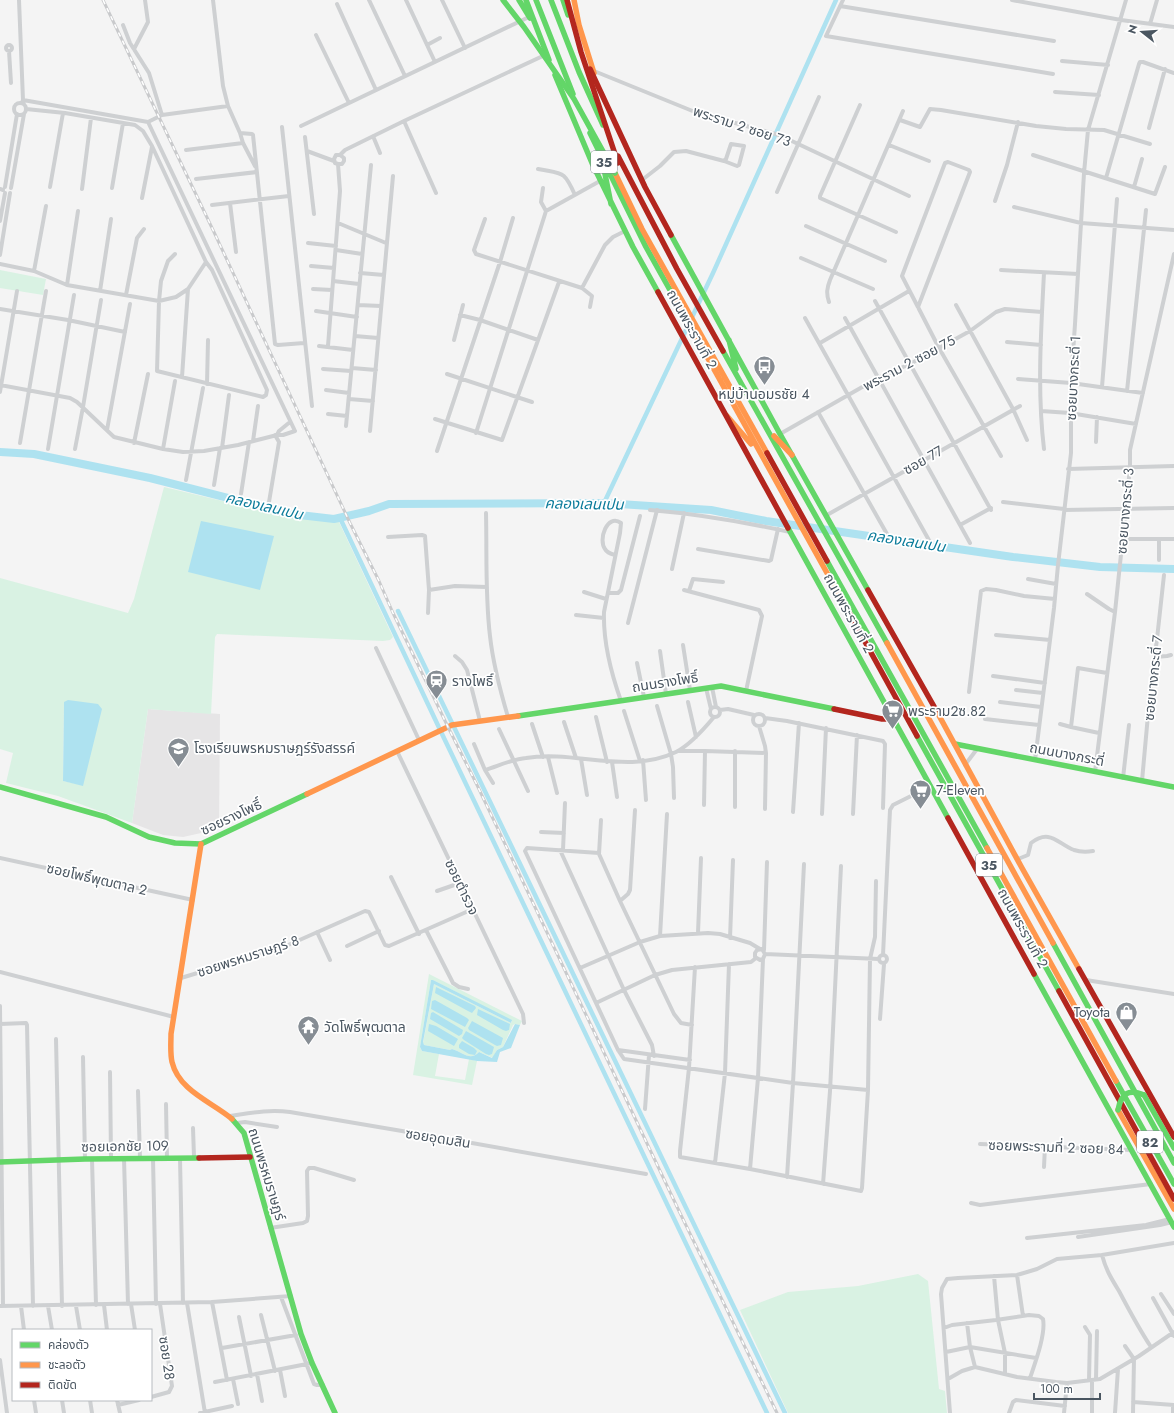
<svg xmlns="http://www.w3.org/2000/svg" width="1174" height="1413" font-family="Jost,'Noto Sans Thai',sans-serif">
	<style>
		.education { fill: #e6e5e6 }
		.green { fill: #d9f2e3; fill-rule: evenodd }
		.water { fill: #aee2f0 }
		.lines { fill: none; stroke-linecap: round; stroke-linejoin: round }
		.canal { stroke: #aee2f0; stroke-width: 4.5 }
		.river { stroke: #aee2f0; stroke-width: 8 }
		.street { stroke: #ced0d2; stroke-width: 4 }
		.fast { stroke: #63d668; stroke-width: 5.5 }
		.slow { stroke: #ff974d; stroke-width: 5.5 }
		.jam { stroke: #b3261e; stroke-width: 5.5 }
		.rail-casing { stroke: #c9cacc; stroke-width: 3 }
		.rail { stroke: #fff; stroke-width: 1.5; stroke-dasharray: 4.5; stroke-linecap: butt }
		.fast-bridge { stroke: #63d668; stroke-width: 5.5 }
		.jam-bridge { stroke: #b3261e; stroke-width: 5.5 }
		.labels { text-anchor: middle; stroke-width: 3.5; stroke-linejoin: round; paint-order: stroke }
		.shield { fill: #fff; stroke: #808990; stroke-width: 1 }
		.shield-label { font-size: 13px; font-weight: bold; fill: #4a5661 }
		.street-label { font-size: 14px; fill: #4a5661; stroke: #fff }
		.poi-label { font-size: 14px; fill: #4a5661; stroke: #fff; text-anchor: start }
		.water-label { font-size: 15px; font-style: italic; fill: #0c7c9b; stroke: #fff }
	</style>
	<rect width="100%" height="100%" fill="#f4f4f4"/>
	<path class="education" d="M148 709 220 714 219 829 183 837 163 835 132 823Z"/>
	<path class="green" d="M0 270 46 279 43 295 0 288Z
		M164 487 273 513 306 519 339 522 393 637 390 640 383 641 217 634 215 637 211 714 148 709 132 823 58 796 6 783 13 753 0 749V578L128 613 134 599ZM64 702 83 785H82L63 781Z
		M429 974 522 1021 520 1025 515 1024 513 1025 503 1047 497 1050 493 1058 479 1052C470 1062 463 1052 452 1049L450 1050 424 1045 423 1043 434 984 511 1023 512 1021 433 980H431L420 1047 422 1051 439 1054 435 1076 465 1080 469 1059 477 1061 472 1085 413 1075Z
		M918 1274 928 1281 939 1389 945 1391 947 1413H788L740 1310 788 1292 858 1286Z"/>
	<path class="water" d="M201 521 274 536 260 590 188 572Z
		M68 700 98 704 102 709 83 786 63 781 64 702Z
		M431 980H433L512 1020 511 1023 434 984 423 1042 424 1045 450 1050 452 1049C463 1052 470 1062 479 1052L492 1058 497 1050 503 1047 515 1024 520 1025 511 1048 500 1052 497 1062 477 1061 422 1051 420 1047Z
		M436 987 475 1006 476 1008 472 1013 468 1011 435 993Z
		M435 1000 467 1018 469 1020 465 1027 431 1009 432 1001Z
		M478 1009 510 1024 509 1030 506 1031 503 1030 477 1015Z
		M433 1012 463 1030 462 1034 459 1036 430 1019 431 1013Z
		M472 1021 503 1038 501 1045 497 1046 495 1045 469 1030 468 1028Z
		M429 1024 436 1026 458 1039 454 1046 428 1031Z
		M466 1031 494 1047 492 1054 489 1055 486 1054 464 1040 462 1038Z
		M462 1041 474 1048 477 1051 475 1055 469 1054 459 1048V1045Z"/>
	<g class="lines">
		<path class="canal" d="M604 503 713 273 836 0
			M340 518 443 736 767 1413
			M398 611 785 1413"/>
		<path class="river" d="M0 452 34 454 150 478 291 514 334 519 369 511 389 504 604 503 711 510 766 521 1013 557 1100 567 1174 569"/>
		<path class="street" d="M19 0 23 100 22 103
			M369 0 405 76
			M406 0 435 62
			M442 0 465 48
			M843 0 826 36 1053 74
			M1012 0 1121 20 1174 27
			M337 4 376 90
			M840 6 1054 41
			M1150 24 1157 0
			M123 25 130 43 149 73 162 115
			M316 35 349 103
			M6 48a3 3 0 1 1 6 0a3 3 0 1 1-6 0Z
			M427 45 440 38
			M134 49 148 22 145 0
			M9 51 11 83
			M1062 61 1108 65
			M594 71 695 112 779 135 909 196
			M1055 92 1099 95
			M14 109a6 6 0 1 1 12 0a6 6 0 1 1-12 0Z
			M860 105 820 196V198L896 232
			M228 106 240 133 243 143 255 166
			M26 109 65 113 135 125 143 131 152 146 206 262 212 270 267 390 266 395 263 397 157 371 159 301 161 281 168 261 175 254
			M900 120 920 127 930 109 941 110 1036 126 1066 129 1104 130 1150 144
			M404 121 436 193
			M148 122 162 115 228 106 223 86 213 0
			M301 126 529 17
			M282 127 312 406
			M1149 128 1165 69
			M240 133 252 134 253 135 275 344 278 345 304 343
			M373 136 380 153
			M305 137 314 214
			M889 145 929 161
			M186 150 243 143
			M307 151 334 161
			M340 155 345 150 404 121 545 55
			M1033 155 1155 194 1165 167
			M538 169C563 174 564 170 575 195
			M1106 178 1139 64 1140 62H1143L1174 73
			M196 179 257 172
			M642 180 660 166 674 152 686 151 724 161 726 159 731 144 744 146 739 165 737 166 724 161
			M5 187 17 114
			M50 187 63 113
			M1134 187 1142 159
			M11 188 24 114
			M112 188 123 123
			M543 188 541 202 546 211
			M0 189 3 190
			M82 189 91 118
			M777 192 819 97
			M142 198 152 147
			M995 201 1007 165 1018 122
			M230 203 236 252
			M212 205 289 196
			M1014 207 1081 223 1174 230
			M485 219 474 250 476 254 582 288 592 296 590 307
			M0 221 5 193
			M338 223 386 243
			M806 226 885 261
			M308 243 336 246
			M336 250 362 254
			M0 255 10 193
			M801 258 873 289
			M0 264 34 271 67 285 159 301 176 297 188 289 206 262
			M311 266 334 268
			M1001 270 1078 274
			M34 271 46 206
			M360 273 384 275
			M333 281 359 284
			M67 285 78 211
			M582 288 605 245 613 237 625 231
			M313 289 332 290
			M100 291 111 219
			M126 295 137 238 144 229
			M875 301 991 510
			M829 302C826 293 827 288 830 280L903 111
			M358 305 381 306
			M956 305 1013 409 1027 440
			M918 307 970 172 969 170 948 162 945 163 902 276 939 348 1001 456
			M0 309 68 320 125 332
			M316 311 357 317
			M460 315 480 320 538 340
			M805 318 930 542
			M845 318 970 543
			M355 336 378 338
			M454 340 463 305
			M1007 342 1041 345
			M820 343 909 291
			M319 346 353 350
			M328 346 340 191 338 164 335 163 334 159 336 155H340L344 158V161L342 164H338
			M352 368 376 370
			M323 369 351 371
			M447 374 532 402
			M182 377 188 289
			M1018 379 1071 383 1143 393
			M207 384 208 340
			M0 385 70 398 77 402 114 437 163 449 183 452 204 451 238 445 277 435H283L295 431 148 122 23 100
			M1102 387 1117 199
			M326 390 349 393
			M1127 391 1146 210
			M0 392 17 291
			M349 399 373 401
			M1041 411 1070 413 1136 424
			M818 412 887 534
			M328 414 347 416
			M435 419 502 440 559 282
			M346 426 371 165
			M107 430 130 304
			M370 431 393 176
			M476 433 546 211 600 181
			M780 434 878 378 910 364 970 331 996 312 1005 309 1042 312
			M277 435 279 431 290 422
			M253 441 258 406
			M1096 442 1097 417
			M20 443 46 291
			M134 443 148 374
			M222 448 229 395
			M48 449 74 295
			M75 449 83 407 101 300
			M163 449 175 381
			M1044 449C1037 391 1041 331 1044 273
			M437 451 500 262 513 218
			M1068 469 1174 466
			M186 480 203 388
			M214 485 220 448
			M241 494 249 442
			M269 502 279 442 275 435
			M1003 502 1064 509
			M650 510C698 514 744 522 790 532
			M1064 510 1174 508
			M486 513C487 554 485 595 490 636 493 664 500 690 508 717
			M827 515 1020 406
			M960 525 991 508
			M388 537 422 535 425 536 429 590
			M1123 539H1174
			M698 549 769 561 771 560 778 529
			M615 555C611 554 607 553 605 549 598 540 607 513 621 523L620 533 604 612C603 643 611 673 621 701
			M1159 560V539
			M672 569 684 513
			M1028 579 1056 584
			M684 590 759 610 762 616 746 691
			M689 591 693 579 723 582
			M584 592 606 599
			M608 593H618L621 590 640 516
			M1087 594 1109 609 1115 612
			M428 613 429 590 455 586 487 587
			M576 615 604 618
			M628 623 657 510
			M996 635 1050 640
			M683 645 690 690
			M376 648 419 740
			M660 651 666 694
			M455 656 462 662 467 670 480 721
			M1155 657 1167 656 1171 655
			M637 663 644 697
			M993 676 1045 683
			M712 687 716 707
			M706 688 711 709
			M1016 690 1043 693
			M969 692 981 591 986 589 996 590 1024 596 1055 599
			M688 702 696 737
			M1000 702 1041 707
			M657 706 671 754 673 767 674 798
			M710 712a5 5 0 1 1 10 0a5 5 0 1 1-10 0Z
			M720 710 728 709 754 715
			M624 711 640 761
			M753 720a6 6 0 1 1 12 0a6 6 0 1 1-12 0Z
			M596 717 607 762
			M765 718 787 721 883 741 885 744 883 808
			M985 719 1039 725
			M564 722 576 758
			M532 724 543 757
			M1060 724 1071 727
			M759 726 765 746 766 753 765 809
			M499 729 528 791
			M1099 733 1071 727 1078 668 1107 673
			M474 744 485 770 493 783
			M397 751 523 1014 524 1023
			M678 751H705L766 753
			M548 757 557 793
			M581 759 587 795
			M643 760 646 800
			M1035 760 1054 608 1058 565 1071 453V383L1075 324 1084 173 1088 130 1126 0
			M612 762 617 797
			M965 765 977 749
			M485 770C498 766 513 759 526 758 576 750 628 775 676 752 690 745 704 729 714 717
			M1095 772 1115 612 1130 468V450L1174 254
			M1123 778 1129 725
			M1142 781 1150 693 1157 639 1164 575
			M704 805 705 751
			M735 807V751
			M635 810 630 890 628 894 620 901 674 1014 681 1023 692 1025
			M793 812 799 723
			M822 814 826 728
			M853 814 857 735
			M601 820 599 854 620 901
			M541 832 564 833
			M560 850 624 990 652 1045 654 1056
			M563 850 565 803
			M599 853 527 848 525 851 618 1050 624 1059 793 1083 868 1090
			M0 858 193 900
			M1018 859 1028 855 1031 843C1050 828 1058 844 1074 850 1080 852 1087 852 1093 851
			M391 877 419 934
			M437 891 460 883
			M426 930 453 983 459 987 468 989
			M317 932 330 960
			M698 933 701 858
			M660 936 667 814
			M730 938 733 860
			M347 946 379 931
			M764 950 767 862
			M765 954 879 959
			M879 959a4 4 0 1 1 8 0a4 4 0 1 1-8 0Z
			M883 955 890 810 893 805 931 786
			M695 967 689 1068 680 1151V1157L750 1169 861 1191 862 1188 868 1090 870 959 875 937 876 881
			M580 968 640 942 660 936 708 933 720 934 750 943 760 949
			M0 972 174 1017
			M181 978 286 946 365 911 369 912 385 945 389 946 473 909
			M1086 980 1174 994
			M596 1003 655 975 672 970 751 962 756 958
			M0 1006 3 1306
			M880 1019 884 964
			M0 1024 26 1023 27 1025 33 1306
			M56 1039 62 1306
			M618 1050 690 1060
			M83 1057 85 1159
			M110 1072 111 1158
			M138 1091 140 1158
			M166 1104 167 1158
			M645 1109 649 1055
			M230 1116C250 1113 269 1109 290 1112L455 1140 646 1174
			M237 1123 245 1122 277 1127
			M193 1128 194 1157
			M980 1144 1132 1150
			M124 1158 128 1304
			M153 1158 156 1304
			M180 1158 183 1303
			M92 1159 96 1305
			M715 1163 725 1073 729 964
			M1044 1167 1045 1146
			M750 1169 758 1078 763 959 765 954 762 949 757 950 755 953V957L760 960 763 959
			M787 1177 793 1083 804 864
			M823 1184 830 1091 841 866
			M971 1203 980 1205 1151 1184
			M270 1228 303 1223 307 1221 308 1216 307 1171 309 1168H314L354 1180
			M1078 1237 1160 1225 1172 1222
			M1027 1238 1146 1225 1170 1219
			M1102 1255C1106 1270 1111 1278 1119 1291 1129 1310 1139 1329 1151 1347
			M1017 1275 1023 1316
			M994 1276 998 1320 1005 1353V1374
			M1161 1294 1174 1314
			M281 1297 314 1384 317 1385H323
			M1153 1298 1174 1336
			M212 1302 227 1380
			M187 1303 205 1413
			M131 1304 135 1330
			M104 1305 107 1330
			M0 1306 212 1302 291 1296
			M21 1306 24 1330
			M48 1306 52 1330
			M76 1306 80 1330
			M261 1315 275 1371
			M239 1317 251 1376
			M967 1323 970 1347 975 1367
			M1085 1327 1090 1335 1089 1380
			M944 1328 952 1325 996 1320 1029 1315 1039 1316 1043 1319C1046 1334 1035 1363 1030 1378
			M1125 1346 1134 1359 1133 1413
			M222 1348 296 1335
			M946 1352 970 1347 1036 1358
			M0 1360 7 1413
			M280 1370 285 1396
			M257 1374 262 1401
			M233 1379 238 1404
			M948 1379 962 1371 975 1367 1017 1377 1056 1382 1067 1383 1100 1379 1139 1356 1174 1332
			M1096 1379 1097 1331
			M215 1382 312 1363
			M151 1397 169 1392 172 1386 160 1304
			M34 1400 36 1413
			M62 1400 64 1413
			M90 1400 92 1413
			M117 1400 120 1413
			M1133 1402 1174 1405
			M118 1405 139 1400
			M200 1413 232 1406
			M950 1413 941 1294 942 1288 947 1279 958 1278 1017 1275 1037 1269 1057 1259 1102 1255 1174 1243
			M1009 1413 1013 1402 1016 1400 1065 1406
			M1064 1413 1067 1383
			M1092 1413V1380
			M1115 1413 1118 1369
			M1173 1413V1405"/>
		<path class="fast" d="M519 0 530 18
			M526 0 549 60
			M536 0 573 94
			M551 0 579 72 603 125
			M563 0 568 15
			M555 75 592 163 633 247 658 292
			M590 133 646 247 675 299
			M604 169 611 204
			M671 235 780 434 868 590
			M729 340 736 369
			M723 351 887 643
			M788 528 948 818
			M827 561 987 848
			M518 716 721 686 834 709
			M917 736 1059 991
			M955 744 1174 787
			M0 787 106 817 149 837 175 843 201 844 307 794
			M1053 943 1174 1163
			M1034 974 1174 1227
			M1116 1081 1174 1184
			M1144 1095 1174 1148
			M232 1119 244 1133 301 1334 312 1363 335 1413
			M0 1162 85 1159 199 1158"/>
		<path class="slow" d="M574 0 579 25 594 73
			M615 173 642 229 767 453
			M675 299 842 600
			M727 416 751 444
			M774 436 792 455
			M887 643 1053 943
			M936 710 1022 868 1079 969
			M307 794 452 725 518 716
			M201 844 171 1034C171 1043 170 1053 172 1062 179 1091 212 1102 232 1119
			M987 848 1116 1081
			M1118 1110 1174 1209"/>
		<path class="jam" d="M590 69 645 187 671 235
			M618 156 677 269 723 351
			M658 292 788 528
			M767 453 827 561
			M868 590 936 710
			M842 600 917 736
			M834 709 882 719H894
			M948 818 1034 974
			M1079 969 1174 1137
			M1059 991 1174 1199
			M199 1158 250 1157"/>
		<defs>
			<path id="rail" d="M103 0 213 230 350 523 379 581 393 613 448 727 477 785 680 1213 777 1413"/>
		</defs>
		<use href="#rail" class="rail-casing"/>
		<use href="#rail" class="rail"/>
		<path class="fast-bridge" d="M503 0 524 27 574 99 615 173
			M1118 1110C1121 1094 1128 1088 1144 1095"/>
		<path class="jam-bridge" d="M567 0 581 52 618 163"/>
	</g>
	<defs>
		<symbol id="bus-pin" viewBox="-11 -11 22 30"><path d="M0 17L-7.5 6A9.5 9.5 0 1 1 7.5 6Z" fill="#868d94" stroke="#fff"/><path d="M-5-6H5V4H4V6H2V4H-2V6H-4V4H-5ZM-3.5-4V0h7V-4ZM-3.5 1.2v1.5H-2V1.2ZM2 1.2v1.5H3.5V1.2Z" fill="#fff"/></symbol>
		<symbol id="station-pin" viewBox="-11 -11 22 30"><path d="M0 17L-7.5 6A9.5 9.5 0 1 1 7.5 6Z" fill="#868d94" stroke="#fff"/><path d="M-3-6H3Q5-6 5-4V2Q5 4 3 4L4.5 6H3L1.5 4h-3L-3 6H-4.5L-3 4Q-5 4-5 2V-4Q-5-6-3-6ZM-3.5-4v3h7v-3ZM-3.5 1v1.5H-2V1ZM2 1v1.5H3.5V1Z" fill="#fff"/></symbol>
		<symbol id="supermarket-pin" viewBox="-11 -11 22 30"><path d="M0 17L-7.5 6A9.5 9.5 0 1 1 7.5 6Z" fill="#868d94" stroke="#fff"/><path d="M-6-5.5h2.5l.6 2H6L4.5 2H-2.5L-4.4-4H-6ZM-1.5 3.2a1.3 1.3 0 1 0 .1 0ZM3 3.2a1.3 1.3 0 1 0 .1 0Z" fill="#fff"/></symbol>
		<symbol id="school-pin" viewBox="-11 -11 22 30"><path d="M0 17L-7.5 6A9.5 9.5 0 1 1 7.5 6Z" fill="#868d94" stroke="#fff"/><path d="M0-5L7-2L0 1L-7-2ZM-4 1L0 2.5L4 1V4Q0 6-4 4Z" fill="#fff"/></symbol>
		<symbol id="shop-pin" viewBox="-11 -11 22 30"><path d="M0 17L-7.5 6A9.5 9.5 0 1 1 7.5 6Z" fill="#868d94" stroke="#fff"/><path d="M-5-2.5h2.3a2.7 3.5 0 0 1 5.4 0H5L5.5 6h-11ZM-1.5-2.5h3a1.5 2.3 0 0 0-3 0Z" fill="#fff"/></symbol>
		<symbol id="temple-pin" viewBox="-11 -11 22 30"><path d="M0 17L-7.5 6A9.5 9.5 0 1 1 7.5 6Z" fill="#868d94" stroke="#fff"/><path d="M0-6L5-2H3V0L6.5 2.5H4V6H1.5V3h-3V6H-4V2.5H-6.5L-3 0V-2H-5Z" fill="#fff"/></symbol>
	</defs>
	<g fill-rule="evenodd">
		<use href="#bus-pin" x="752" y="354" width="25" height="34"/>
		<use href="#station-pin" x="424" y="668" width="25" height="34"/>
		<use href="#supermarket-pin" x="880" y="698" width="25" height="34"/>
		<use href="#school-pin" x="166" y="736" width="25" height="34"/>
		<use href="#supermarket-pin" x="908" y="778" width="25" height="34"/>
		<use href="#shop-pin" x="1114" y="1000" width="25" height="34"/>
		<use href="#temple-pin" x="296" y="1014" width="25" height="34"/>
	</g>
	<g class="labels">
		<g class="shield">
			<rect x="591" y="151" width="26" height="22" rx="3"/>
			<rect x="976" y="854" width="26" height="22" rx="3"/>
			<rect x="1137" y="1131" width="26" height="22" rx="3"/>
		</g>
		<g class="shield-label">
			<text x="604" y="167">35</text>
			<text x="989" y="870">35</text>
			<text x="1150" y="1147">82</text>
		</g>
		<g class="street-label">
			<text transform="translate(742 126) rotate(18)" y="5">พระราม 2 ซอย 73</text>
			<text transform="translate(692 329) rotate(61)" y="5">ถนนพระรามที่ 2</text>
			<text transform="translate(909 363) rotate(-28)" y="5">พระราม 2 ซอย 75</text>
			<text transform="translate(1073 378) rotate(-87)" y="5">ซอยบางกระดี่ 1</text>
			<text transform="translate(923 460) rotate(-30)" y="5">ซอย 77</text>
			<text transform="translate(1125 511) rotate(-85)" y="5">ซอยบางกระดี่ 3</text>
			<text transform="translate(849 613) rotate(61)" y="5">ถนนพระรามที่ 2</text>
			<text transform="translate(1153 678) rotate(-84)" y="5">ซอยบางกระดี่ 7</text>
			<text transform="translate(665 682) rotate(-9)" y="5">ถนนรางโพธิ์</text>
			<text transform="translate(1067 754) rotate(11)" y="5">ถนนบางกระดี่</text>
			<text transform="translate(231 817) rotate(-25)" y="5">ซอยรางโพธิ์</text>
			<text transform="translate(97 879) rotate(13)" y="5">ซอยโพธิ์พุฒตาล 2</text>
			<text transform="translate(462 887) rotate(64)" y="5">ซอยตำรวจ</text>
			<text transform="translate(1023 928) rotate(61)" y="5">ถนนพระรามที่ 2</text>
			<text transform="translate(248 956) rotate(-18)" y="5">ซอยพรหมราษฎร์ 8</text>
			<text transform="translate(438 1138) rotate(9)" y="5">ซอยอุดมสิน</text>
			<text transform="translate(125 1146) rotate(-1)" y="5">ซอยเอกชัย 109</text>
			<text transform="translate(1056 1147) rotate(2)" y="5">ซอยพระรามที่ 2 ซอย 84</text>
			<text transform="translate(267 1174) rotate(73)" y="5">ถนนพรหมราษฎร์</text>
			<text transform="translate(167 1358) rotate(82)" y="5">ซอย 28</text>
		</g>
		<g class="poi-label">
			<text x="764" y="399" text-anchor="middle">หมู่บ้านอมรชัย 4</text>
			<text x="452" y="686">รางโพธิ์</text>
			<text x="908" y="716">พระราม2ซ.82</text>
			<text x="194" y="753">โรงเรียนพรหมราษฎร์รังสรรค์</text>
			<text x="936" y="795">7-Eleven</text>
			<text x="1110" y="1017" text-anchor="end">Toyota</text>
			<text x="324" y="1032">วัดโพธิ์พุฒตาล</text>
		</g>
		<g class="water-label">
			<text transform="translate(584 504) rotate(1)" y="5">คลองเลนเปน</text>
			<text transform="translate(264 506) rotate(13)" y="5">คลองเลนเปน</text>
			<text transform="translate(906 541) rotate(9)" y="5">คลองเลนเปน</text>
		</g>
	</g>
	<rect x="12" y="1329" width="140" height="72" fill="#ffffff" stroke="#b7bbc0"/>
	<rect x="20" y="1342" width="20" height="6" fill="#63d668" stroke="#b7bbc0"/>
	<text x="48" y="1349" font-size="12" fill="#4a5661">คล่องตัว</text>
	<rect x="20" y="1362" width="20" height="6" fill="#ff974d" stroke="#b7bbc0"/>
	<text x="48" y="1369" font-size="12" fill="#4a5661">ชะลอตัว</text>
	<rect x="20" y="1382" width="20" height="6" fill="#b3261e" stroke="#b7bbc0"/>
	<text x="48" y="1389" font-size="12" fill="#4a5661">ติดขัด</text>
	<g transform="translate(1142 32) rotate(287)" stroke="#ffffff" stroke-width="3" paint-order="stroke">
	<path d="M0-3L7 15L0 10L-7 15Z" fill="#4a5661"/>
	<text y="-6" font-size="11" font-weight="bold" text-anchor="middle" fill="#4a5661">N</text>
	</g>
	<path d="M1034 1393v6h66v-6" fill="none" stroke="#4a5661" stroke-width="2"/>
	<text x="1040" y="1393" font-size="12" fill="#4a5661" stroke="#ffffff" stroke-width="3" paint-order="stroke">100 m</text>
</svg>
